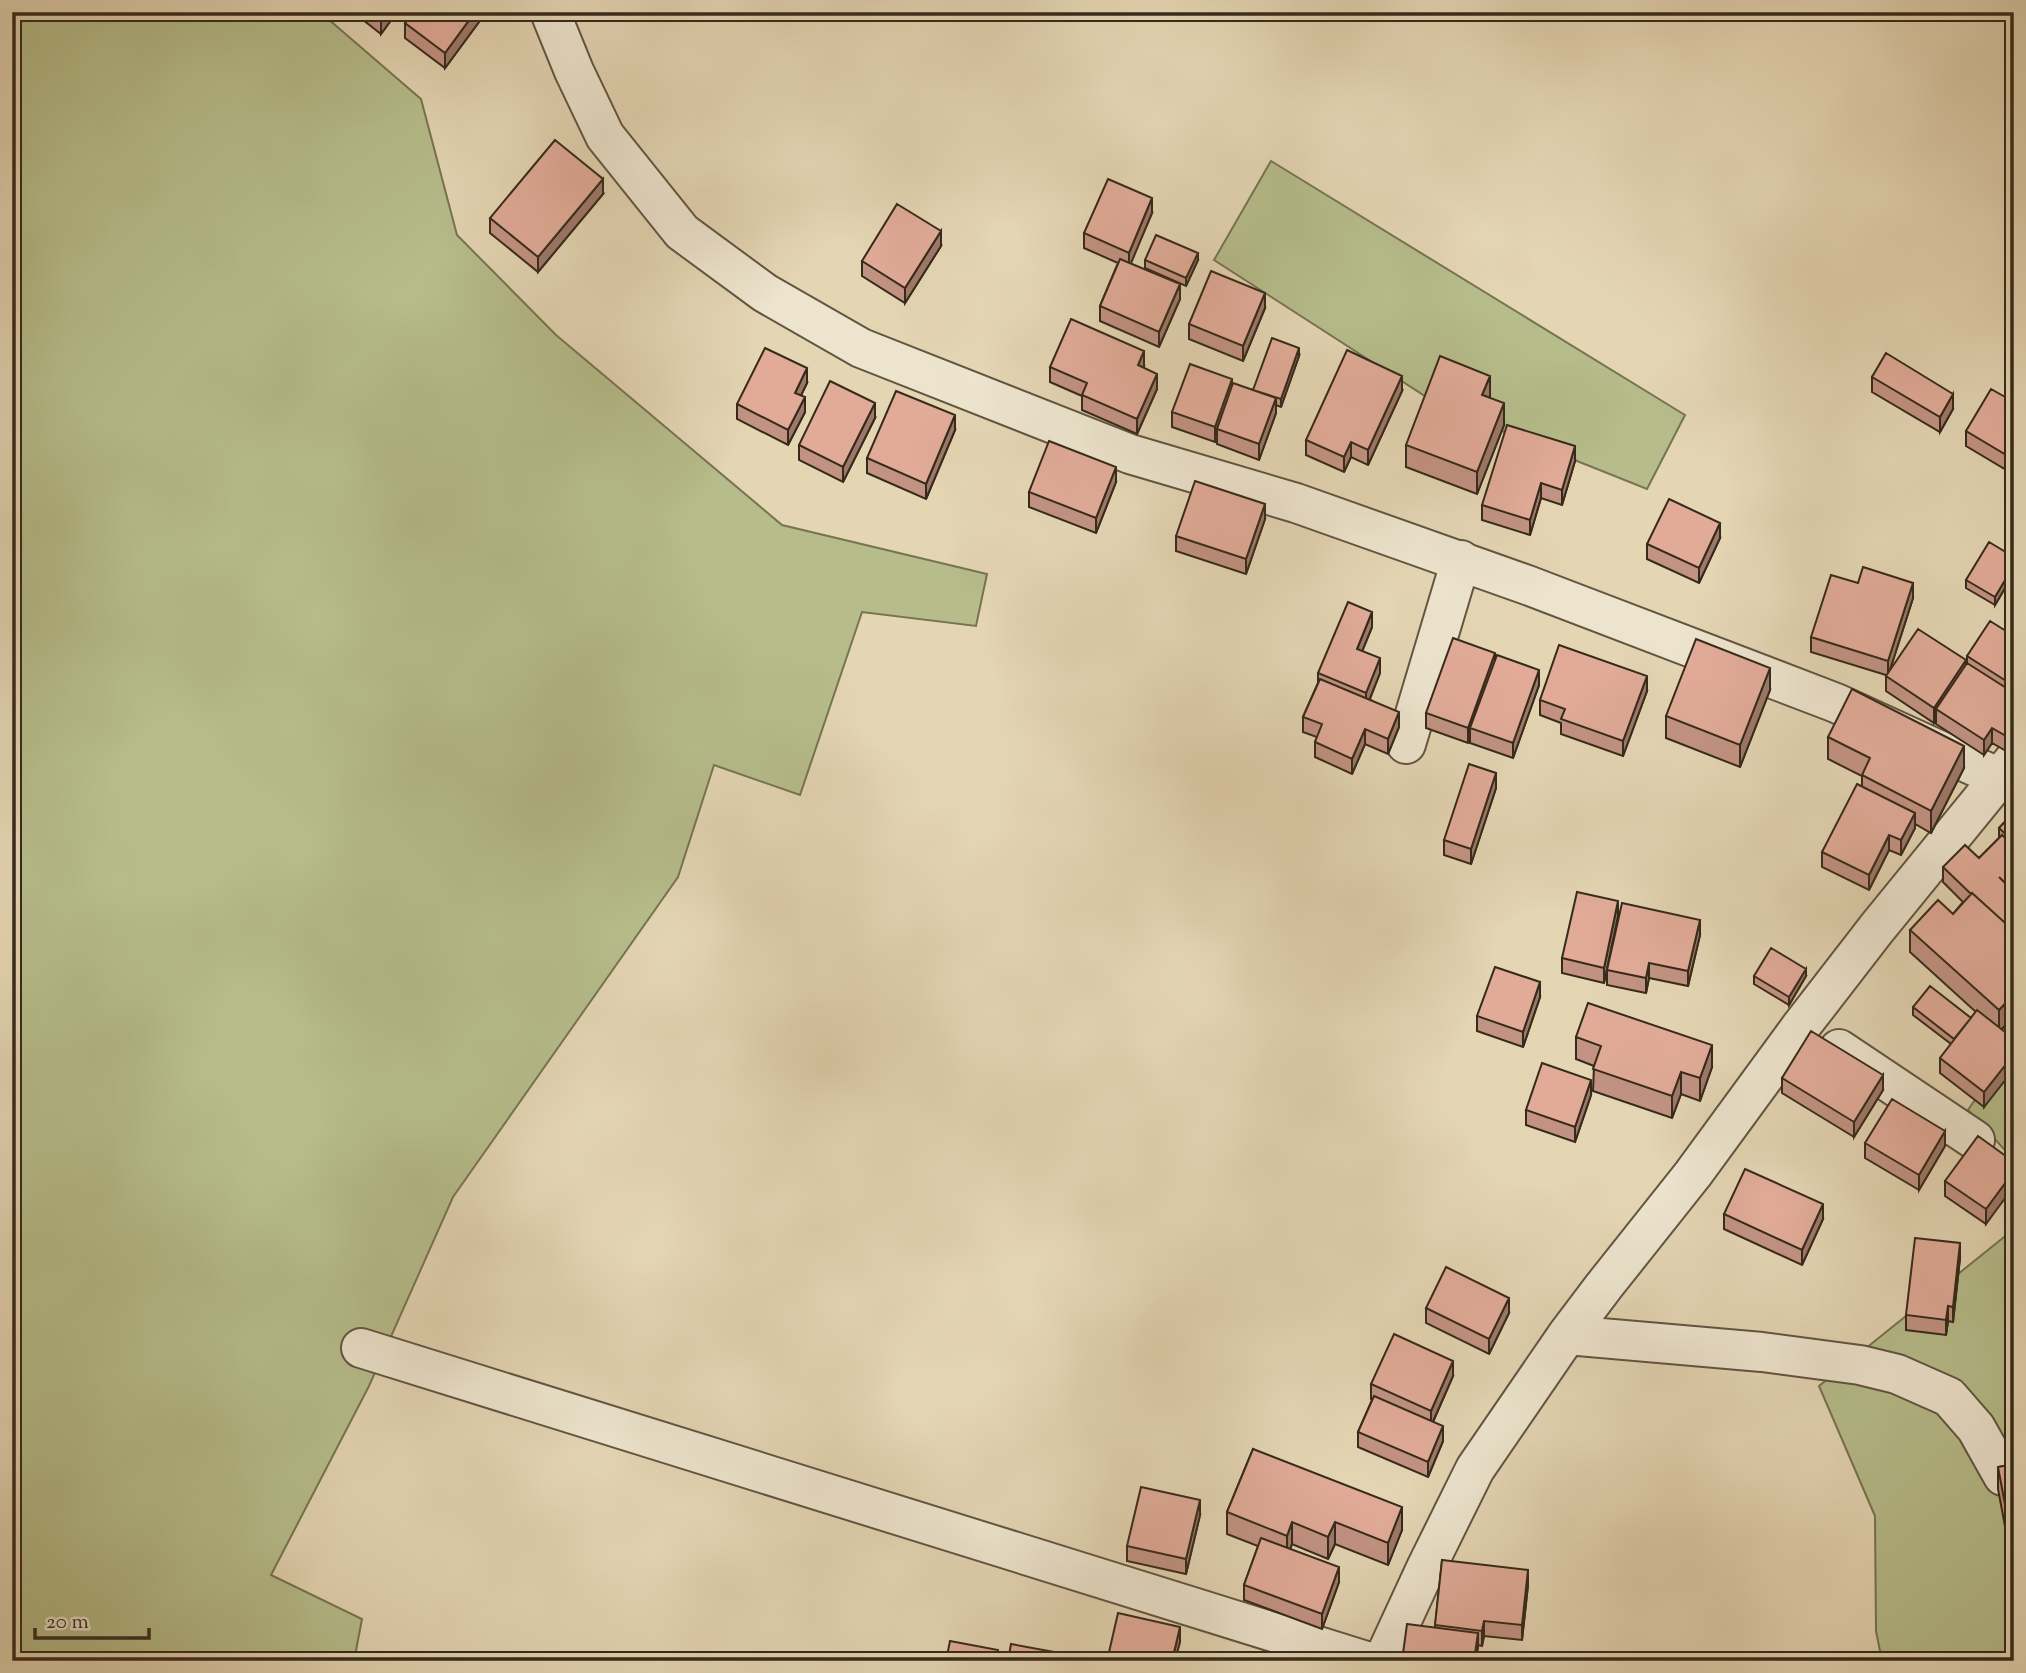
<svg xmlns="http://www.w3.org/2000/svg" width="2026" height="1673" font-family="'Sorts Mill Goudy',serif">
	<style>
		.green { fill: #b6bd8b; stroke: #767453; stroke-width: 2 }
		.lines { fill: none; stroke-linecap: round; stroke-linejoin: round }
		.minor-casing { stroke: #625541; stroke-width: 42 }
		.minor { stroke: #ede4ce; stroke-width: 38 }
		.wall { fill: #c29383; stroke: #362a1b; stroke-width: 2 }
		.shaded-wall { fill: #9e786a; stroke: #362a1b; stroke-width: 2 }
		.building { fill: #e1ab98; stroke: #362a1b; stroke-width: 2 }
	</style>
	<rect width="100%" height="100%" fill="#e4d5b3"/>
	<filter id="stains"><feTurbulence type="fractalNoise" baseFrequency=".00286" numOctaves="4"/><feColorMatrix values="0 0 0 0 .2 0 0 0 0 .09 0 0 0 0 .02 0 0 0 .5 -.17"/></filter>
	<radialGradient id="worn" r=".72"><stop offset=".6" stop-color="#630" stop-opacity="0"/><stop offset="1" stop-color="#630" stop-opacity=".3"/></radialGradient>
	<path class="green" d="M12 12H320L421 99 457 235 556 335 782 525 987 574 976 626 862 612 800 795 714 765 678 877 453 1197 369 1386 271 1575 362 1619 354 1661H12Z
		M1271 161 1685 415 1647 489 1442 407 1214 260Z
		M2014 1044V1160L1968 1110Z
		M2014 1229V1661H1882L1876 1631 1875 1516 1819 1386Z"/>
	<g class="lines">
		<defs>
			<path id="minor" d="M550 12 574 71 605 136 682 232 765 293 861 348 1130 454 1296 503 1530 586 1836 703 2000 778
				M1406 744 1461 560
				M1839 1049 1975 1140
				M1567 1335 1762 1352 1860 1365 1897 1374 1949 1397 1976 1428 2003 1476
				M361 1348 1366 1661
				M1383 1661 1426 1568 1475 1469 1567 1335 1604 1286 1693 1174 1802 1025 1877 928 2014 760"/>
		</defs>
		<use href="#minor" class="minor-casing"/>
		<use href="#minor" class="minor"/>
	</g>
	<path class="wall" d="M353 12H397L381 34Z
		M475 12H479V22L445 68 405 38V23Z
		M603 194 538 272 490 233V218Z
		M1152 213 1130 263 1180 299 1159 347 1100 321V306L1118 263 1084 248V233Z
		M941 246 905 303 862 276V261Z
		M1145 260H1198L1186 286 1145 268Z
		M1265 308 1243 361 1189 339V324Z
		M1299 356 1281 407 1276 405V413L1259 460 1217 444V436L1215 442 1172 427V412L1232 387 1253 390Z
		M1144 366 1143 368 1157 389 1137 434 1082 410V396L1050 382V367Z
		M1872 377 1953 409 1940 432 1872 392Z
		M807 383 801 395 805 412 788 445 737 419V404Z
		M1402 391 1368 465 1351 457 1344 472 1306 455V440Z
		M2014 402 2013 474 1966 446V431Z
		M875 418 843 482 799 460V445Z
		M1504 425 1477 494 1406 467V445Z
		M955 430 926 499 867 473V458Z
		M1575 461 1562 505 1541 498 1530 535 1482 520V505Z
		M1116 482 1096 533 1029 507V492Z
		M1265 519 1246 574 1176 551V536Z
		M1720 538 1699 583 1647 559V544Z
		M2014 557V606L2005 601V588L1995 605 1966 588V580Z
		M1858 583 1913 598 1890 670 1966 665 1967 663V656L2014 636V740L2006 751 1992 743 1984 755 1936 724V720L1934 723 1886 691V675L1811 652V637Z
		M1372 627 1362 651 1380 673 1370 699 1399 727 1388 754 1365 744 1352 774 1315 757V742L1317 737 1303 732V717L1318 683V673Z
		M1495 659 1539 685 1513 758 1470 743V736L1468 743 1426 728V713Z
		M1770 690 1740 767 1666 738V716Z
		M1647 691 1623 756 1561 734V723L1540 715V700Z
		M1828 737 1964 768 1931 833 1915 824V828L1901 855 1889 850 1869 890 1822 867V852L1862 786V776L1828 759Z
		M1496 788 1471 864 1444 855V840Z
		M2014 812V1016L2002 1029 1984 1107 1940 1073V1058L1951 1044 1913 1015V1007L1971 1018 1976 1012 1910 952V930L1953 914 1963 902 1943 882V867L1979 858 1999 838V828Z
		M1618 916 1604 983 1562 973V958Z
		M1700 935 1688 986 1649 978 1646 993 1607 985V970Z
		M1754 976H1806L1789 1005 1754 984Z
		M1540 997 1523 1047 1477 1031V1016Z
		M1576 1037 1712 1067 1700 1101 1681 1094 1672 1118 1593 1091 1594 1066 1576 1059Z
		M1782 1078 1883 1090 1854 1137 1782 1093Z
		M1591 1095 1575 1142 1526 1125V1110Z
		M1865 1143 1945 1146 1919 1190 1865 1158Z
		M2014 1162 1986 1224 1945 1196V1181Z
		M1724 1214 1823 1219 1802 1265 1724 1229Z
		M1960 1258 1953 1322 1948 1321 1946 1335 1906 1330V1315Z
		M1426 1308 1509 1313 1489 1354 1426 1323Z
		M1453 1376 1433 1422 1443 1441 1428 1477 1358 1447V1432L1372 1400 1371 1399V1384Z
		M1253 1449 1402 1530 1388 1565 1335 1544 1328 1559 1292 1544 1290 1549 1339 1582 1322 1629 1244 1600V1585L1258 1546 1227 1534V1512Z
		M2014 1464V1574L1998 1489V1467Z
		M1200 1515 1186 1574 1127 1561V1546Z
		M1442 1560 1528 1585 1522 1640 1484 1636 1482 1646 1478 1645 1435 1627Z"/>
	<path class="shaded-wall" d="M386 12H397L381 34V19Z
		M475 12H479V22L445 68V53Z
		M603 179V194L538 272V257Z
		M1152 198V213L1129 268V253Z
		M941 231V246L905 303V288Z
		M1198 253V260L1186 286V278Z
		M1180 284V299L1159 347V332Z
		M1265 293V308L1243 361V346Z
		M1299 348V356L1281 407V399Z
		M1144 351V366L1138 380V365Z
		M807 368V383L795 408V393Z
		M1157 374V389L1137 434V419Z
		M1402 376V391L1368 465V450Z
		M1490 376V398L1482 395Z
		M1232 379V394L1217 429V436L1215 442V427Z
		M1953 394V409L1940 432V417Z
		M805 397V412L788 445V430Z
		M1276 398V413L1259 460V444Z
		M875 403V418L843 482V467Z
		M1504 403V425L1477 494V472Z
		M955 415V430L926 499V484Z
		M1351 442V457L1344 472V457Z
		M1575 446V461L1562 505V490Z
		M1116 467V482L1096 533V518Z
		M1541 483V498L1530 535V520Z
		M1265 504V519L1246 574V559Z
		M1720 523V538L1699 583V568Z
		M2014 565V573L1995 605V597Z
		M1913 583V598L1888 676V661Z
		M1372 612V627L1357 664V649Z
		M1495 653V668L1470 728V736L1468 743V728Z
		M1380 658V673L1366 708V693Z
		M1966 660V675L1936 709V720L1934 723V708Z
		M1770 668V690L1740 767V745Z
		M1539 670V685L1513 758V743Z
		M1647 676V691L1623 756V741Z
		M1399 712V727L1388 754V739Z
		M2014 725V740L2006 751V736Z
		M1992 728V743L1984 755V740Z
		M1365 729V744L1352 774V759Z
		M1964 746V768L1931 833V811Z
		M1496 773V788L1471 864V849Z
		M1915 813V828L1901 855V840Z
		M1889 835V850L1869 890V875Z
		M1618 901V916L1604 983V968Z
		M1700 920V935L1688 986V971Z
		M1649 963V978L1646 993V978Z
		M1806 969V976L1789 1005V997Z
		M1540 982V997L1523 1047V1032Z
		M2014 994V1016L1999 1032V1010Z
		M1712 1045V1067L1700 1101V1078Z
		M2014 1054V1069L1984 1107V1092Z
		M1681 1072V1094L1672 1118V1096Z
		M1883 1075V1090L1854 1137V1122Z
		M1591 1080V1095L1575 1142V1127Z
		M1945 1131V1146L1919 1190V1175Z
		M2014 1171V1186L1986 1224V1209Z
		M1823 1204V1219L1802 1265V1250Z
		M1960 1243V1258L1953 1322V1307Z
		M1509 1298V1313L1489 1354V1339Z
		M1948 1306V1321L1946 1335V1320Z
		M1453 1361V1376L1431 1426V1411Z
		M1443 1426V1441L1428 1477V1462Z
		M1200 1500V1515L1186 1574V1559Z
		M1402 1507V1530L1388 1565V1543Z
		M1292 1522V1544L1287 1558V1536Z
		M1335 1522V1544L1328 1559V1537Z
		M1339 1567V1582L1322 1629V1614Z
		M1528 1570V1585L1522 1640V1625Z
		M1484 1621V1636L1482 1646V1631Z
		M1180 1627V1642L1175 1661H1172Z
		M1478 1633V1648L1476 1661H1474Z"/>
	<path class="building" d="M372 12H386L381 19Z
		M414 12H475L445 53 405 23Z
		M555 140 603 179 538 257 490 218Z
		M1108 179 1152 198 1129 253 1084 233Z
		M897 204 941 231 905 288 862 261Z
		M1156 235 1198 253 1186 278 1145 260Z
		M1120 259 1180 284 1159 332 1100 306Z
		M1211 271 1265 293 1243 346 1189 324Z
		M1071 319 1144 351 1138 365 1157 374 1137 419 1082 395 1087 383 1050 367Z
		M1272 338 1299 348 1281 399 1253 390Z
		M765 348 807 368 795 393 805 397 788 430 737 404Z
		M1347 350 1402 376 1368 450 1351 442 1344 457 1306 440Z
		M1886 353 1953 394 1940 417 1872 377Z
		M1440 356 1490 376 1482 395 1504 403 1477 472 1406 445Z
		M1190 364 1232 379 1215 427 1172 412Z
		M830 381 875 403 843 467 799 445Z
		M1233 383 1276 398 1259 444 1217 429Z
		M1991 389 2014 402 2013 459 1966 431Z
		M896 391 955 415 926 484 867 458Z
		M1507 425 1575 446 1562 490 1541 483 1530 520 1482 505Z
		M1049 441 1116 467 1096 518 1029 492Z
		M1195 481 1265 504 1246 559 1176 536Z
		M1669 499 1720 523 1699 568 1647 544Z
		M1989 542 2014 557V565L1995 597 1966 580Z
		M1863 567 1913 583 1888 661 1811 637 1831 575 1858 583Z
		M2014 571V591L2005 586Z
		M1348 602 1372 612 1357 649 1380 658 1366 693 1318 673Z
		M1990 621 2014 636V686L1967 656Z
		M1918 629 1966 660 1934 708 1886 676Z
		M1453 638 1495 653 1468 728 1426 713Z
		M1696 639 1770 668 1740 745 1666 716Z
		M1559 645 1647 676 1623 741 1561 719 1565 709 1540 700Z
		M1497 655 1539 670 1513 743 1470 728Z
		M1967 663 2014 693V725L2006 736 1992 728 1984 740 1936 709Z
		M1320 679 1399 712 1388 739 1365 729 1352 759 1315 742 1322 724 1303 717Z
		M1852 689 1964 746 1931 811 1862 775 1870 758 1828 737Z
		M1469 764 1496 773 1471 849 1444 840Z
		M1857 784 1915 813 1901 840 1889 835 1869 875 1822 852Z
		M2014 812V842L1999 828Z
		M2002 835 2014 846V891L1999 877 2014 892V931L1972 893 1971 894 1943 867 1965 845 1979 858Z
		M1577 892 1618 901 1604 968 1562 958Z
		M1972 893 2014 931V994L1999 1010 1910 930 1938 900 1953 914Z
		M1622 903 1700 920 1688 971 1649 963 1646 978 1607 970Z
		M1771 948 1806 969 1789 997 1754 976Z
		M1495 967 1540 982 1523 1032 1477 1016Z
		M1930 986 1971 1018 1954 1039 1913 1007Z
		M1588 1003 1712 1045 1700 1078 1681 1072 1672 1096 1593 1069 1601 1046 1576 1037Z
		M1977 1010 2014 1039V1054L1984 1092 1940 1058Z
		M1811 1031 1883 1075 1854 1122 1782 1078Z
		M1542 1063 1591 1080 1575 1127 1526 1110Z
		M1892 1099 1945 1131 1919 1175 1865 1143Z
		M1978 1136 2014 1162V1171L1986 1209 1945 1181Z
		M1745 1169 1823 1204 1802 1250 1724 1214Z
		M1915 1238 1960 1243 1953 1307 1948 1306 1946 1320 1906 1315Z
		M1446 1267 1509 1298 1489 1339 1426 1308Z
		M1394 1334 1453 1361 1431 1411 1371 1384Z
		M1374 1396 1443 1426 1428 1462 1358 1432Z
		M1253 1449 1402 1507 1388 1543 1335 1522 1328 1537 1292 1522 1287 1536 1227 1512Z
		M2014 1464V1552L1998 1467Z
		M1141 1487 1200 1500 1186 1559 1127 1546Z
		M1261 1538 1339 1567 1322 1614 1244 1585Z
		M1442 1560 1528 1570 1522 1625 1484 1621 1482 1631 1435 1625Z
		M1118 1613 1180 1627 1172 1661H1107Z
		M1407 1624 1478 1633 1474 1661H1402Z
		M950 1641 998 1650 996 1661H946Z
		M1011 1644 1098 1660 1008 1661Z"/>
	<rect width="2026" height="1673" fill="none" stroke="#e4d5b3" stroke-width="42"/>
	<rect x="14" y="14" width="1998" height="1645" fill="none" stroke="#362a1b" stroke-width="3.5"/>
	<rect x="21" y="21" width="1984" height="1631" fill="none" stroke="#362a1b" stroke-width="2"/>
	<path d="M35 1628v10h114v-10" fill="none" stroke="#362a1b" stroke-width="3.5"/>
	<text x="46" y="1628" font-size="21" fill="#362a1b" stroke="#ede4ce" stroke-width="5" paint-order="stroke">20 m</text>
	<rect width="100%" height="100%" filter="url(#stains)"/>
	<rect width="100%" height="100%" fill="url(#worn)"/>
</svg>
